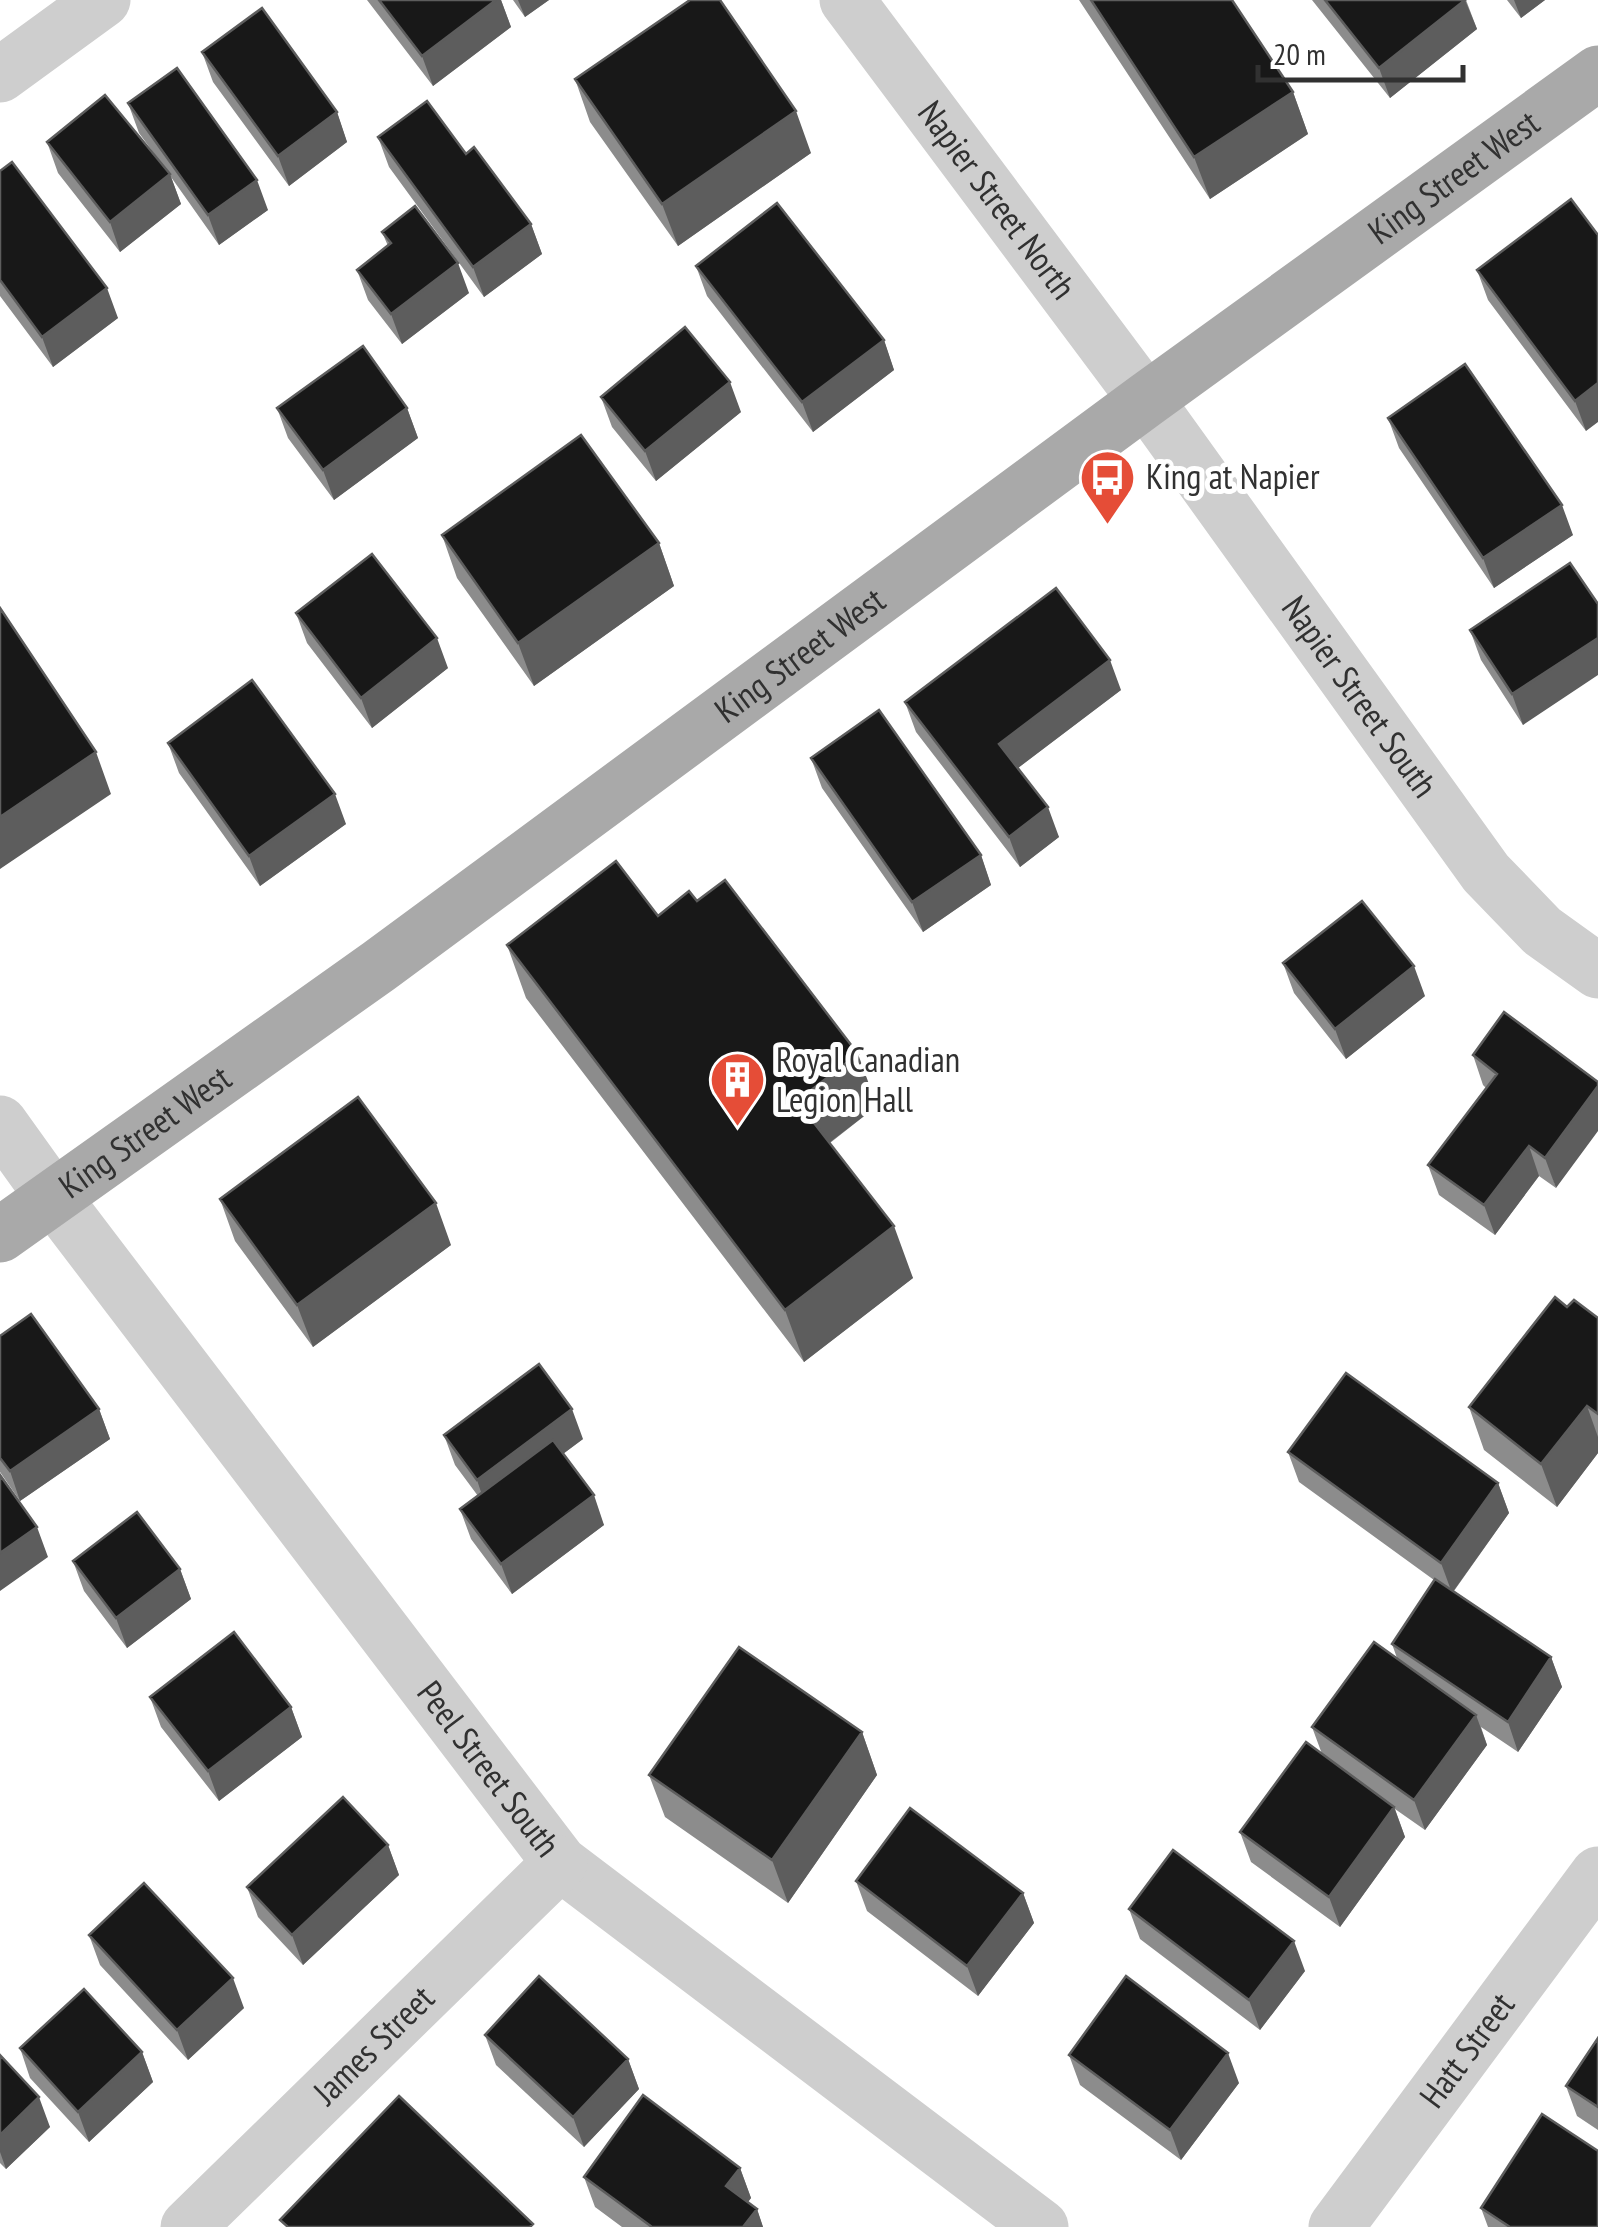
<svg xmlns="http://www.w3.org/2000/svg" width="1598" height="2227" font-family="'PT Sans Narrow',sans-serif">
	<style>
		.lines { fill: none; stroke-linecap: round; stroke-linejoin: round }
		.minor { stroke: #cecece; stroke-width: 55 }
		.major { stroke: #a9a9a9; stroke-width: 55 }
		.wall { fill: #8c8c8c }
		.shaded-wall { fill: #5d5d5d }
		.building { fill: #181818; stroke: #5d5d5d; stroke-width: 2.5 }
		.labels { text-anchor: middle; stroke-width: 10; stroke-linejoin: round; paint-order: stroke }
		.street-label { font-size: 35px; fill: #313131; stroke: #fff }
		.poi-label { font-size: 35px; fill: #313131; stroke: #fff; text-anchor: start }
	</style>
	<rect width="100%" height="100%" fill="#fff"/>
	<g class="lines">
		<g class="minor">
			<path id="s1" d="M847 0 1146 400 1486 873 1542 931 1598 971"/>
			<path d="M0 75 103 0"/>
			<path id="s2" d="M0 1123 53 1197 560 1863 1041 2227"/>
			<path id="s3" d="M188 2227 560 1863"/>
			<path id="s4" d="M1336 2227 1598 1874"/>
		</g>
		<path class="major" id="s5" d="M0 1235 379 966 1146 400 1598 73"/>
	</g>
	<path class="wall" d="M367 0H501L511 27 433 86Z
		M513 0H549L525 17Z
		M1079 0H1232L1293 92 1308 134 1210 199Z
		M1312 0H1466L1477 29 1390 98Z
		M1507 0H1545L1521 18Z
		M202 52 337 112 347 142 289 186 213 82Z
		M575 79 811 153 678 246 590 122Z
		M128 103 268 210 219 245 171 177 181 204 120 252 58 173 47 142 161 163 139 133Z
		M378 137 466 154 531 224 542 254 484 297 389 167Z
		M0 171 118 318 53 367 0 296Z
		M382 232 469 293 402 344 368 300 357 270 388 246Z
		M1598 235 1586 431 1488 300 1477 270Z
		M696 266 884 340 894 370 813 432 707 296Z
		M601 397 741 412 656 481 612 427Z
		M277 408H407L418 438 334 500 288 438Z
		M1388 418 1573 535 1494 588 1399 448Z
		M442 535 659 543 674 586 534 686 457 578Z
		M1598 604 1523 725 1481 660 1470 630Z
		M296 613 448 668 372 728 307 643Z
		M1121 690 1018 768 1059 837 1020 867 916 732 905 702Z
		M168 743 346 824 260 886 179 773Z
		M811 758 981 855 991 885 923 932 822 788Z
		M697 901 877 1106 830 1143 913 1278 804 1362 526 998 507 945 658 916Z
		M1283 963 1425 996 1346 1059 1294 993Z
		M1504 1012 1556 1188 1539 1176 1495 1235 1439 1195 1428 1165 1486 1088 1483 1085 1473 1055Z
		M220 1199 451 1245 313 1347 235 1241Z
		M1567 1307 1598 1318V1453L1557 1507 1484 1450 1469 1407Z
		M0 1336 99 1409 110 1439 20 1501 0 1472Z
		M444 1435 583 1439 563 1454 604 1525 512 1594 471 1539 460 1509 478 1496 455 1465Z
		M1288 1452 1498 1483 1509 1513 1454 1591 1551 1657 1562 1687 1518 1752 1481 1727 1487 1745 1425 1830 1395 1809 1405 1837 1340 1927 1251 1862 1240 1832 1322 1754 1312 1727 1397 1658 1392 1644 1434 1580 1299 1482Z
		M73 1561 180 1569 191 1599 127 1648 84 1591Z
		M150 1697 291 1707 302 1737 219 1801 161 1727Z
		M862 1732 877 1775 788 1903 665 1817 649 1775Z
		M388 1845 399 1875 303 1965 258 1917 247 1887Z
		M856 1881 1023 1893 1034 1923 978 1996 867 1911Z
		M1129 1909 1305 1971 1260 2030 1140 1939Z
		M89 1935 244 2008 188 2060 100 1965Z
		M485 2035 628 2059 639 2089 584 2147 496 2065Z
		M1598 2038V2130L1577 2116 1566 2086Z
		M20 2048 142 2052 153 2082 89 2142 30 2078Z
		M0 2055 50 2127 6 2169 0 2163Z
		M1069 2055 1239 2083 1181 2160 1080 2085Z
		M740 2168 751 2198 748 2202 757 2209 763 2227H622L595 2207 584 2177Z
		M1481 2208 1598 2227H1488Z"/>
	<path class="shaded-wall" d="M496 0H501L511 27 433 86 422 56Z
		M518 0H549L525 17Z
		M1465 0 1477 29 1390 98 1379 68Z
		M1514 0H1545L1521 18Z
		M1293 92 1308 134 1210 199 1194 157Z
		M796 111 811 153 678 246 662 204Z
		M337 112 347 142 289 186 278 156Z
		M170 174 181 204 120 252 110 222Z
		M257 180 268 210 219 245 208 215Z
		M531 224 542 254 484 297 473 267Z
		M458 263 469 293 402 344 391 314Z
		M107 288 118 318 53 367 42 337Z
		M884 340 894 370 813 432 802 402Z
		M730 382 741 412 656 481 645 451Z
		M1598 383V422L1586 431 1575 401Z
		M407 408 418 438 334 500 323 470Z
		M1562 505 1573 535 1494 588 1483 558Z
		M659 543 674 586 534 686 518 643Z
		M437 638 448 668 372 728 361 698Z
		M1598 638V675L1523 725 1512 694Z
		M1110 660 1121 690 1010 774 999 744Z
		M96 752 111 794 0 869V817Z
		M335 794 346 824 260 886 249 856Z
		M1048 807 1059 837 1020 867 1009 837Z
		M981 855 991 885 923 932 912 902Z
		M1414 966 1425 996 1346 1059 1335 1029Z
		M858 1054 877 1106 816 1153 797 1101Z
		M1598 1086V1131L1556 1188 1545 1158Z
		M1529 1146 1539 1176 1495 1235 1484 1205Z
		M436 1203 451 1245 313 1347 297 1305Z
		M894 1226 913 1278 804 1362 785 1310Z
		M1587 1406 1598 1437V1453L1557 1507 1541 1464Z
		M99 1409 110 1439 20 1501 10 1471Z
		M572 1409 583 1439 487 1510 477 1480Z
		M1498 1483 1509 1513 1452 1593 1441 1563Z
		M594 1495 604 1525 512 1594 501 1564Z
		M37 1527 48 1557 0 1591V1553Z
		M180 1569 191 1599 127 1648 116 1618Z
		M1551 1657 1562 1687 1518 1752 1508 1722Z
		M291 1707 302 1737 219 1801 208 1771Z
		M1476 1715 1487 1745 1425 1830 1414 1800Z
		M862 1732 877 1775 788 1903 772 1860Z
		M1394 1807 1405 1837 1340 1927 1329 1897Z
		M388 1845 399 1875 303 1965 292 1935Z
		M1023 1893 1034 1923 978 1996 967 1966Z
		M1294 1941 1305 1971 1260 2030 1249 2000Z
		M233 1978 244 2008 188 2060 177 2030Z
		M142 2052 153 2082 89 2142 78 2112Z
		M1228 2053 1239 2083 1181 2160 1170 2130Z
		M628 2059 639 2089 584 2147 573 2117Z
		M39 2097 50 2127 6 2169 0 2152V2135Z
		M740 2168 751 2198 737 2216 726 2186Z
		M757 2209 763 2227H743Z"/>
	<path class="building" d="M379 0H496L422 56Z
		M690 0H720L796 111 662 204 575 79Z
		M1091 0H1232L1293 92 1194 157Z
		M1325 0H1465L1379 68Z
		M262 8 337 112 278 156 202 52Z
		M177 68 257 180 208 215 128 103Z
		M105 95 170 174 110 222 47 142Z
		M427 101 466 154 474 147 531 224 473 267 378 137Z
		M12 162 107 288 42 337 0 280V171Z
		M1571 199 1598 235V383L1575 401 1477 270Z
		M777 203 884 340 802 402 696 266Z
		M415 206 458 263 391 314 357 270 391 243 382 232Z
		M685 327 730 382 645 451 601 397Z
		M363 346 407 408 323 470 277 408Z
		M1465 364 1562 505 1483 558 1388 418Z
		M581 435 659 543 518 643 442 535Z
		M372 554 437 638 361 698 296 613Z
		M1570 563 1598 604V638L1512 694 1470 630Z
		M1056 588 1110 660 999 744 1048 807 1009 837 905 702Z
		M0 608 96 752 0 817Z
		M252 680 335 794 249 856 168 743Z
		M879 710 981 855 912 902 811 758Z
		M616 861 658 916 689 891 697 901 725 880 858 1054 797 1101 894 1226 785 1310 507 945Z
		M1362 901 1414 966 1335 1029 1283 963Z
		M1504 1012 1598 1082V1086L1545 1158 1529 1146 1484 1205 1428 1165 1497 1074 1473 1055Z
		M358 1097 436 1203 297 1305 220 1199Z
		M1555 1297 1567 1307 1574 1300 1598 1318V1414L1587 1406 1541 1464 1469 1407Z
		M31 1314 99 1409 10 1471 0 1458V1336Z
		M539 1364 572 1409 477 1480 444 1435Z
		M1346 1373 1498 1483 1441 1563 1288 1452Z
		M553 1440 594 1495 501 1564 460 1509Z
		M0 1475 37 1527 0 1553Z
		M137 1512 180 1569 116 1618 73 1561Z
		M1435 1579 1551 1657 1508 1722 1392 1644Z
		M234 1632 291 1707 208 1771 150 1697Z
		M1374 1642 1476 1715 1414 1800 1312 1727Z
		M739 1647 862 1732 772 1860 649 1775Z
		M1306 1742 1394 1807 1329 1897 1240 1832Z
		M343 1797 388 1845 292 1935 247 1887Z
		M910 1808 1023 1893 967 1966 856 1881Z
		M1173 1850 1294 1941 1249 2000 1129 1909Z
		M144 1883 233 1978 177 2030 89 1935Z
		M539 1976 628 2059 573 2117 485 2035Z
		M1126 1976 1228 2053 1170 2130 1069 2055Z
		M84 1989 142 2052 78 2112 20 2048Z
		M1598 2038V2107L1566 2086Z
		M0 2055 39 2097 0 2135Z
		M643 2095 740 2168 726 2186 757 2209 743 2227H652L584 2177Z
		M399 2096 533 2224 530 2227H288L280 2220Z
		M1542 2114 1598 2151V2227H1510L1481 2208Z"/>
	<defs>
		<symbol id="bus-pin" viewBox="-11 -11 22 30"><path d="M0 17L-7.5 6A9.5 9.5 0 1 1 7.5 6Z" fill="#e54d37" stroke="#fff"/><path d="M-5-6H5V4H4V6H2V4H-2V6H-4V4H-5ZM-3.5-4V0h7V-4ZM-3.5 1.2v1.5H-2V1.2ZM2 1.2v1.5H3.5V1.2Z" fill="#fff"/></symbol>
		<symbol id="building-pin" viewBox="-11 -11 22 30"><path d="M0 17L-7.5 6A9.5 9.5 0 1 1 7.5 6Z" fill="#e54d37" stroke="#fff"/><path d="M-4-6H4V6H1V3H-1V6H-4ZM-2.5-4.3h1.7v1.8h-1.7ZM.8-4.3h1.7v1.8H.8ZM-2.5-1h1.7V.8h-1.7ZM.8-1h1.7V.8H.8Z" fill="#fff"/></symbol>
	</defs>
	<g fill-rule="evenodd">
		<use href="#bus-pin" x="1076" y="446" width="63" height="86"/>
		<use href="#building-pin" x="706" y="1048" width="63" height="86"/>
	</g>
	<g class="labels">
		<g class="street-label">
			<text dy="12" stroke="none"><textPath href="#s5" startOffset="1798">King Street West</textPath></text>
			<text dy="12" stroke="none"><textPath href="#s1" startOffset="250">Napier Street North</textPath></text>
			<text dy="12" stroke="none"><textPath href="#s5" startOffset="988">King Street West</textPath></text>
			<text dy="12" stroke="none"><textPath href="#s1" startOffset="865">Napier Street South</textPath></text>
			<text dy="12" stroke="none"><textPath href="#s5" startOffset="178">King Street West</textPath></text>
			<text dy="12" stroke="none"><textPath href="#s2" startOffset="810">Peel Street South</textPath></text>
			<text dy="12" stroke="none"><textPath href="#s3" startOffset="260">James Street</textPath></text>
			<text dy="12" stroke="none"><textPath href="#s4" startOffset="220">Hatt Street</textPath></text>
		</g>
		<g class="poi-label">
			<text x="1146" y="489">King at Napier</text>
			<text x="776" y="1072">Royal Canadian<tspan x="776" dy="40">Legion Hall</tspan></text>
		</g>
	</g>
	<path d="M1258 65v15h205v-15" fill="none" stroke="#313131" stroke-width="5"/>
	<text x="1273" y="65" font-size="30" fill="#313131" stroke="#ffffff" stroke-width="8" paint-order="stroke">20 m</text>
</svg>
